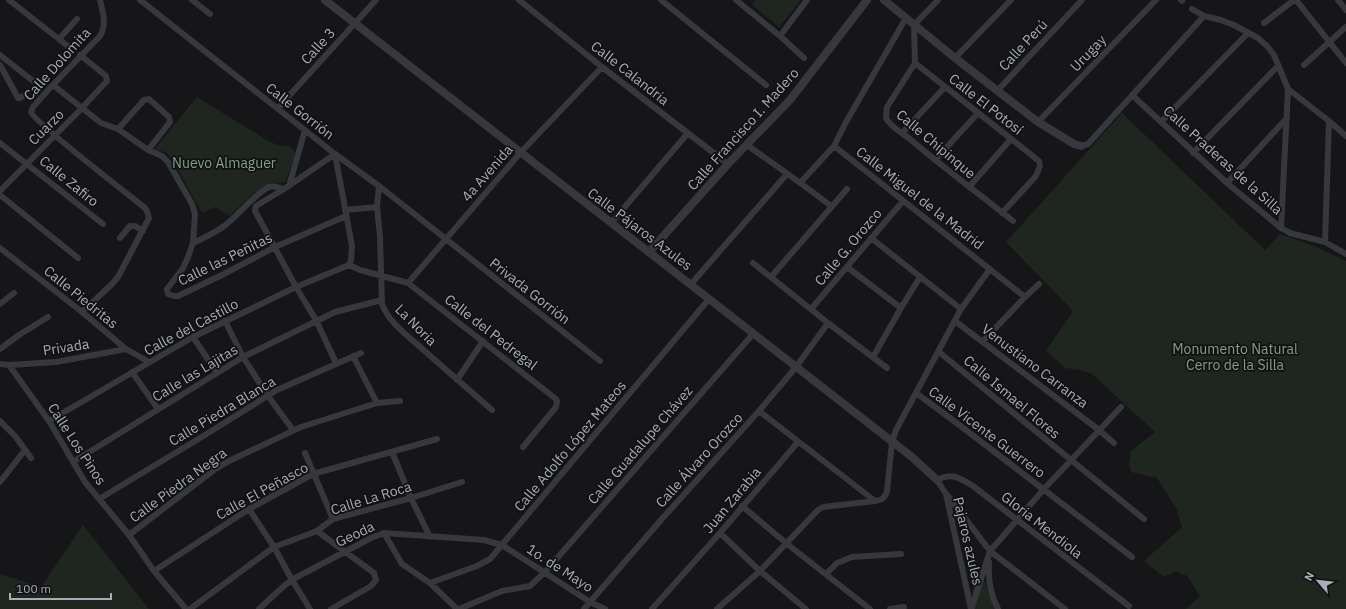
<svg xmlns="http://www.w3.org/2000/svg" width="1346" height="609" font-family="'IBM Plex Sans',sans-serif">
	<style>
		.green { fill: #1e261f }
		.lines { fill: none; stroke-linecap: round; stroke-linejoin: round }
		.minor { stroke: #37383d; stroke-width: 6 }
		.tertiary { stroke: #37383d; stroke-width: 8 }
		.labels { text-anchor: middle; stroke-width: 3.5; stroke-linejoin: round; paint-order: stroke }
		.street-label { font-size: 14px; fill: #a8adb8; stroke: #111113 }
		.park-label { font-size: 14px; fill: #7fa381; stroke: #111113 }
	</style>
	<rect width="100%" height="100%" fill="#161618"/>
	<path class="green" d="M755 0H801L779 27 752 5Z
		M197 97 265 139 279 146H289L294 151 295 155 285 183C262 181 245 201 230 216L215 207 202 213 170 156 165 152 154 150Z
		M1122 113 1265 250 1280 234 1317 247 1346 261V609H1186L1200 596 1187 576 1176 571 1164 577 1144 561 1182 527 1176 508 1157 478 1131 472 1129 463 1131 451 1155 432 1092 374 1080 370 1065 368 1046 351 1073 311 1006 242Z
		M83 525 149 609H0V574L41 587Z
		M977 573C986 578 991 599 994 609H974L972 594Z"/>
	<g class="lines">
		<path class="minor" d="M9 0 69 47
			M140 0 335 154 379 186 600 361
			M192 0 210 14
			M519 0 602 67 728 164
			M661 0 766 85
			M736 0 780 36 804 58
			M938 0 914 25 915 63 887 107 886 118C891 128 903 133 911 140 944 168 979 194 1013 221
			M1181 0 1182 1
			M1296 0 1346 63
			M1338 0 1346 10
			M1192 9 1204 16 1221 20 1234 25 1258 38 1267 46 1274 55 1288 89 1329 121 1346 136
			M1264 23 1294 0
			M780 36 807 0
			M59 39 77 19
			M0 55 33 81
			M955 58 1011 0
			M915 63 1039 161 1040 166 1036 176 1002 213
			M0 65 18 98H20L23 96
			M1304 65 1346 27
			M53 85 101 123 118 129 148 150 162 156 168 162 192 204 195 214 193 243 188 257 183 268 167 289 168 294 174 296H178L224 274 275 247 346 216
			M998 90 1082 0
			M1132 95 1227 183 1281 228 1290 233 1325 242 1346 254
			M278 108 376 0
			M1038 122 1156 0
			M1161 122 1248 33
			M118 129 144 100 149 99 169 117 170 122 148 150
			M902 133 945 87
			M0 143 103 224
			M747 145C775 165 804 185 831 206
			M834 146 1025 297
			M1081 146 1088 144 1204 16
			M1193 153 1278 66
			M335 154 352 246 351 260 349 265 360 270 408 283 521 152 602 67
			M335 154 284 189 256 206 255 211 296 287 316 320 336 363
			M935 160 978 113
			M801 182 834 146 846 122 906 18
			M1227 183 1287 118
			M289 186 305 130
			M969 187 1011 139
			M0 191 81 109 107 81 106 76 80 55
			M0 195 78 258
			M377 207 380 237 382 304C386 315 394 324 403 332L492 410
			M345 210 377 207 379 186
			M611 223 688 133
			M1281 228 1288 89
			M120 238 130 226H135L143 231
			M871 238 961 309
			M1325 242 1329 121
			M193 243C205 237 218 232 228 223 239 214 257 192 269 187 274 185 279 188 284 189
			M0 248 82 312 126 349 149 362
			M753 263 828 323 887 368
			M847 267 901 308
			M771 277 847 189
			M408 283 556 399 557 401 556 407 523 447
			M691 284 787 174
			M0 304 14 293
			M811 309 903 201
			M82 312 112 284 118 277 149 218 147 211 144 207C129 195 34 122 31 112L33 107 49 89 100 36C107 25 103 12 100 0
			M225 321 243 357 268 396 293 430
			M955 321 1099 430 1114 443
			M193 337 217 373
			M983 341 1025 297 1039 284
			M0 349 19 335 48 317
			M939 352 1071 460 1144 519
			M353 356 377 403
			M873 357 901 308 920 277
			M0 364 9 365 56 362 126 349
			M9 365 49 421 85 482 129 535 154 571 186 609
			M132 372 158 409
			M457 380 483 341
			M916 393 954 421 1132 557
			M759 411 875 501
			M0 421 15 436 31 458
			M49 421 193 337 296 287 349 265
			M392 452 411 498 430 537
			M305 453 333 519
			M73 462 243 357 335 312 382 300
			M0 482 25 450
			M948 496 990 551 1065 609
			M99 499 205 435 277 390 361 353
			M742 506 786 543 870 609
			M249 509 274 547 292 580 310 609
			M317 531 374 573 376 580 371 586 331 609
			M384 533 402 564 430 583 457 609
			M720 533 760 571 806 609
			M129 535 214 470 229 461 301 427 377 403 400 401
			M989 562C988 578 990 594 998 609
			M154 571 249 509 313 474 437 439
			M826 574 837 563 852 557 901 554
			M430 583 477 566 490 559 709 299
			M972 607 990 551 1044 489 1121 407
			M190 609 274 547 317 531 333 519 411 498 462 482
			M259 609 285 585 297 577 371 538 384 533 484 540 502 545 590 602 605 609
			M459 609 502 591 530 586 545 572 753 334
			M584 609 661 520 759 411 796 367 828 323
			M652 609 720 533 798 442
			M717 609 760 571 818 510 823 507 875 501C882 500 885 498 887 491L892 442 896 430 961 309 990 269
			M890 609 904 607
			M971 609 946 494 937 480C953 472 959 478 973 486L1129 606"/>
		<path class="tertiary" d="M325 0 912 457 937 480
			M884 0 955 58 1038 122 1074 144 1081 146
			M649 252 728 164 790 100 867 0"/>
	</g>
	<g class="labels">
		<g class="street-label">
			<text transform="translate(1023 45) rotate(-47)" y="5">Calle Perú</text>
			<text transform="translate(318 46) rotate(-48)" y="5">Calle 3</text>
			<text transform="translate(1088 53) rotate(-46)" y="5">Urugay</text>
			<text transform="translate(57 64) rotate(-48)" y="5">Calle Dolomita</text>
			<text transform="translate(630 73) rotate(38)" y="5">Calle Calandria</text>
			<text transform="translate(986 104) rotate(38)" y="5">Calle El Potosí</text>
			<text transform="translate(300 111) rotate(38)" y="5">Calle Gorrión</text>
			<text transform="translate(46 127) rotate(-45)" y="5">Cuarzo</text>
			<text transform="translate(743 129) rotate(-48)" y="5">Calle Francisco I. Madero</text>
			<text transform="translate(936 144) rotate(40)" y="5">Calle Chipinque</text>
			<text transform="translate(1223 160) rotate(42)" y="5">Calle Praderas de la Silla</text>
			<text transform="translate(487 173) rotate(-49)" y="5">4a Avenida</text>
			<text transform="translate(69 181) rotate(39)" y="5">Calle Zafiro</text>
			<text transform="translate(920 198) rotate(38)" y="5">Calle Miguel de la Madrid</text>
			<text transform="translate(640 229) rotate(37)" y="5">Calle Pájaros Azules</text>
			<text transform="translate(848 247) rotate(-50)" y="5">Calle G. Orozco</text>
			<text transform="translate(225 259) rotate(-26)" y="5">Calle las Peñitas</text>
			<text transform="translate(530 291) rotate(38)" y="5">Privada Gorrión</text>
			<text transform="translate(81 297) rotate(39)" y="5">Calle Piedritas</text>
			<text transform="translate(416 325) rotate(45)" y="5">La Noria</text>
			<text transform="translate(191 327) rotate(-28)" y="5">Calle del Castillo</text>
			<text transform="translate(491 332) rotate(38)" y="5">Calle del Pedregal</text>
			<text transform="translate(66 347) rotate(-9)" y="5">Privada</text>
			<text transform="translate(1035 366) rotate(37)" y="5">Venustiano Carranza</text>
			<text transform="translate(195 373) rotate(-31)" y="5">Calle las Lajitas</text>
			<text transform="translate(1012 397) rotate(40)" y="5">Calle Ismael Flores</text>
			<text transform="translate(222 411) rotate(-31)" y="5">Calle Piedra Blanca</text>
			<text transform="translate(987 432) rotate(37)" y="5">Calle Vicente Guerrero</text>
			<text transform="translate(77 444) rotate(57)" y="5">Calle Los Pinos</text>
			<text transform="translate(640 445) rotate(-49)" y="5">Calle Guadalupe Chávez</text>
			<text transform="translate(570 446) rotate(-50)" y="5">Calle Adolfo López Mateos</text>
			<text transform="translate(699 460) rotate(-48)" y="5">Calle Álvaro Orozco</text>
			<text transform="translate(178 485) rotate(-36)" y="5">Calle Piedra Negra</text>
			<text transform="translate(262 491) rotate(-29)" y="5">Calle El Peñasco</text>
			<text transform="translate(371 498) rotate(-17)" y="5">Calle La Roca</text>
			<text transform="translate(732 500) rotate(-50)" y="5">Juan Zarabia</text>
			<text transform="translate(1042 525) rotate(38)" y="5">Gloria Mendiola</text>
			<text transform="translate(355 534) rotate(-25)" y="5">Geoda</text>
			<text transform="translate(968 541) rotate(77)" y="5">Pajaros azules</text>
			<text transform="translate(560 568) rotate(33)" y="5">1o. de Mayo</text>
		</g>
		<g class="park-label">
			<text x="224" y="168">Nuevo Almaguer</text>
			<text x="1235" y="354">Monumento Natural<tspan x="1235" dy="16">Cerro de la Silla</tspan></text>
		</g>
	</g>
	<g transform="translate(1318 581) rotate(298)" stroke="#111113" stroke-width="3" paint-order="stroke">
	<path d="M0-3L7 15L0 10L-7 15Z" fill="#a8adb8"/>
	<text y="-6" font-size="11" font-weight="bold" text-anchor="middle" fill="#a8adb8">N</text>
	</g>
	<path d="M10 593v6h101v-6" fill="none" stroke="#a8adb8" stroke-width="2"/>
	<text x="16" y="593" font-size="12" fill="#a8adb8" stroke="#111113" stroke-width="3" paint-order="stroke">100 m</text>
</svg>
